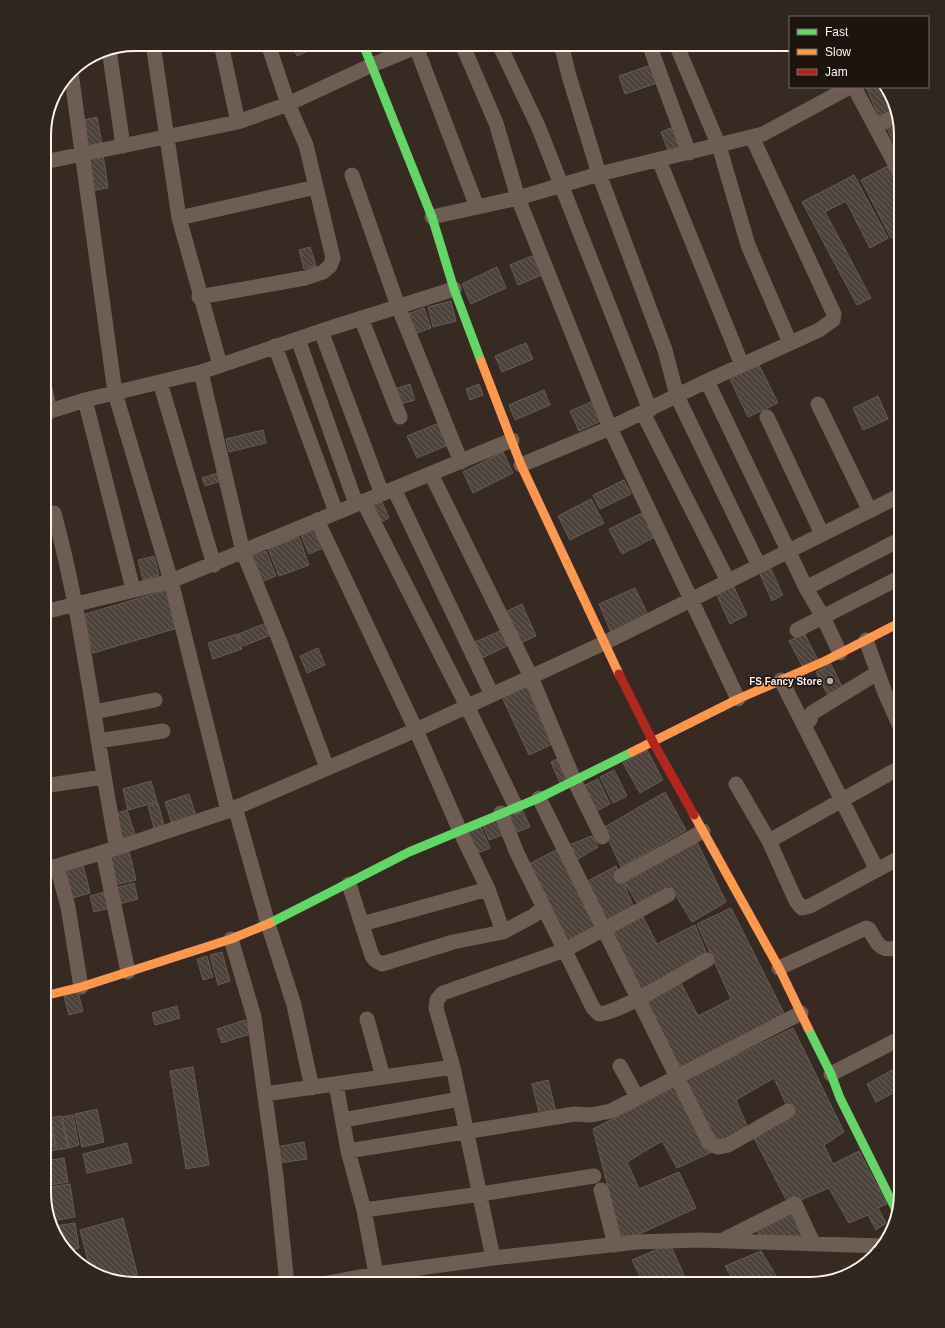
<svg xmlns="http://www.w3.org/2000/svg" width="945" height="1328" font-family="Arial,sans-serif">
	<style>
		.building { fill: url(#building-back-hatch); stroke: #665c55 }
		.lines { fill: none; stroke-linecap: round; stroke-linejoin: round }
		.street { stroke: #6e5d52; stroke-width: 15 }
		.fast { stroke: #63d668; stroke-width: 9 }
		.slow { stroke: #ff974d; stroke-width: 9 }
		.jam { stroke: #b3261e; stroke-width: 9 }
		.poi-dot { fill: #b8aca5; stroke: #1d140d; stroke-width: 1.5 }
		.labels { text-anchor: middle; stroke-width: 3; stroke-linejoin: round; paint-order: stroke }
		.poi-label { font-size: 10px; font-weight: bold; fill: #fef2eb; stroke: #1d140d; text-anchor: end }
		.rim { fill: none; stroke: #fef2eb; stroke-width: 2 }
	</style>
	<defs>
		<pattern id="building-back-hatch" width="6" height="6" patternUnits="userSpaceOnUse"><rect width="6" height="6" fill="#4d423c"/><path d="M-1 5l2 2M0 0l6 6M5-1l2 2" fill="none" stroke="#685e58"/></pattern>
	</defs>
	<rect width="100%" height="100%" fill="#362a22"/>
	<path class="building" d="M292 44H325L297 56Z
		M654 64 660 82 625 94 619 76Z
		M866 87H886L889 89 895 112 881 121Z
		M97 117 102 144 85 147 80 121Z
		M897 120 901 135V150L898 152 886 126Z
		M676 126 684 147 669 153 661 132Z
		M103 154 108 188 90 191 85 157Z
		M888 166 901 192V232L891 238 861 180Z
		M854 175 888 238 870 248 846 201 825 212 871 298 857 305 802 202Z
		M310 247 316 266 304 269 299 250Z
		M537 254 544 274 518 285 510 265Z
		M497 267 506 288 471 304 462 284Z
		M451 301 456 321 433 327 428 307Z
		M424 308 431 328 414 334 407 314Z
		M526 343 533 359 502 372 495 356Z
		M758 363 778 403 748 417 729 377Z
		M410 384 415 400 397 405 392 390Z
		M479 384 483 395 470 400 466 389Z
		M544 390 550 405 515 420 509 405Z
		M878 396 888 419 863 430 853 408Z
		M593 401 601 421 579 431 570 411Z
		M439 423 448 445 417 458 407 436Z
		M263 430 266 443 229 452 226 439Z
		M503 452 513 473 473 493 463 472Z
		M221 472 224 480 205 486 202 478Z
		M624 480 631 494 600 509 593 495Z
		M591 499 604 523 570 540 558 516Z
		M382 502 389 518 379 523 372 506Z
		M642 513 655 537 622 554 609 529Z
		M314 529 323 548 309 554 301 535Z
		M299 537 309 565 279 576 268 549Z
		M266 551 276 576 258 583 248 558Z
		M154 556 159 575 143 580 138 560Z
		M770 567 783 595 772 601 759 572Z
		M732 583 747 615 730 624 715 591Z
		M635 588 648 615 611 632 599 604Z
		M170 589 181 627 93 653 82 615Z
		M522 604 536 636 516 645 503 613Z
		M266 623 271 635 243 646 238 634Z
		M502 630 509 645 482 658 475 642Z
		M804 633 818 660 803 667 789 641Z
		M237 634 242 649 213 659 208 643Z
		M318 648 325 665 307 673 300 656Z
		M831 664 844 691 829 698 816 672Z
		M528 681 557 742 529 755 501 695Z
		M647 750 663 780 640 793 623 763Z
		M562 757 572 779 561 785 551 762Z
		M614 770 627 796 613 803 600 777Z
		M598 779 610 804 591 814 579 788Z
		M151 781 157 802 128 810 123 789Z
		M665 792 686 830 621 867 603 828Z
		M189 794 196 816 172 824 165 802Z
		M158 803 164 826 154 828 148 806Z
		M522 809 530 827 515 833 508 815Z
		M127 810 136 838 120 843 111 815Z
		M501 818 507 833 489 840 483 825Z
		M481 827 490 848 475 854 466 834Z
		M592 836 598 847 573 862 566 846Z
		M697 842 726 902 692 922 673 891 639 906 622 879Z
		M558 849 598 927 567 943 527 865Z
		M129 851 136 880 115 885 108 857Z
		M83 865 90 893 69 899 62 871Z
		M616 866 635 910 605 926 584 883Z
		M134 883 138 899 119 904 115 888Z
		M108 891 113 907 94 912 90 896Z
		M731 908 786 1017 678 1074 642 1002 680 981 698 1016 731 999 697 924Z
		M643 917 657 944 695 925 708 957 639 995 609 932Z
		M222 952 230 981 218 985 210 955Z
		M207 956 213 977 203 980 197 959Z
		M78 992 83 1011 69 1015 64 996Z
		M177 1006 180 1018 155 1025 152 1013Z
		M245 1020 250 1034 222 1043 217 1029Z
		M793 1028 844 1132 824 1145 833 1164 859 1151 887 1204 878 1208 886 1223 876 1230 868 1215 849 1223 829 1188 789 1205 753 1136 791 1115 774 1078 736 1100 749 1131 716 1145 684 1081Z
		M901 1065V1089L876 1102 867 1084Z
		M193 1067 209 1165 186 1169 170 1071Z
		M548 1080 556 1112 540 1116 532 1084Z
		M678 1085 712 1152 677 1168 662 1141 627 1162 639 1189 679 1172 696 1208 622 1242 593 1129Z
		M97 1109 104 1142 82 1147 75 1114Z
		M73 1115 79 1145 69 1148 62 1117Z
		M61 1116 68 1148 57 1150 50 1118Z
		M49 1119 56 1150 46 1152 44 1120Z
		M304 1142 307 1159 279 1163 276 1147Z
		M127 1143 132 1163 87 1173 83 1154Z
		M64 1158 68 1182 44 1186V1161Z
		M70 1184 75 1217 52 1221 44 1188Z
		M791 1209 804 1233 785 1240H763L755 1228Z
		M123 1218 138 1277 121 1281 91 1272 80 1230Z
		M75 1223 79 1248 68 1250 58 1240 55 1226Z
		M670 1244 688 1284H644L632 1260Z
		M761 1251 781 1284H733L735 1283 725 1266Z
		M861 1266 856 1272 841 1275Z"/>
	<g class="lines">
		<path class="street" d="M153 44 179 218 220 365
			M221 44 238 122
			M415 44 477 207
			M462 44 496 123 518 198 610 428 738 699
			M499 44 538 126 650 410
			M561 44 569 76 599 174 665 350 677 396 759 566
			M649 44 689 153
			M676 44 719 146 748 245 790 343
			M109 49 123 146
			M71 72 115 393 171 581 228 811
			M854 87 901 175
			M875 126 896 116
			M659 160 742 365
			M44 162 238 122 288 104 372 65 423 44
			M352 175 398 306 461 462
			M432 217 518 198 599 174 763 134 850 87
			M179 218 316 187
			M199 297 305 278 323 272 330 266 333 258 306 145 288 104 268 44
			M361 318 400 417
			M321 331 382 494
			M298 339 356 504
			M275 346 336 512
			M201 372 243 552 280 642 327 768
			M707 381 806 588 823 617 840 653
			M160 382 214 565
			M44 384 50 412
			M85 400 133 589
			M818 404 870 511
			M44 413 85 400 201 372 321 331 454 289
			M643 413 728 581
			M767 417 822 534
			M521 465 610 428 707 381 819 330 833 320 834 314 752 137
			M431 474 531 677 574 780 602 837
			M394 489 492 695
			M363 501 467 706 516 807
			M54 513C84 623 95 737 117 848
			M317 520 416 730 460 831 488 889 503 932
			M806 588 901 539
			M44 612 171 581 512 440
			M797 630 901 577
			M866 640 885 693 901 729
			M781 680 877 870
			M94 712 155 700
			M804 724 810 720 812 713 877 673
			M98 741 163 731
			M736 784 769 841 796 901 802 908 810 906 901 857
			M44 786 103 777
			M539 798 709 1142 717 1147 728 1145 788 1111
			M235 807 268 924 294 1005 312 1088
			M501 813 517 853 593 1008 599 1014C620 1013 685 972 707 960
			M769 841 901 767
			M103 852 128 972
			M57 866 68 907 81 987
			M44 870 117 848 228 811 416 730 604 643 901 495
			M621 876 703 831
			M349 884 372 956 375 960 382 964 453 942 503 932 533 916 544 907
			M362 924 488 889
			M231 939 254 1017 276 1176 287 1284
			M779 968 866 928 869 929C878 945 881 954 901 946
			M367 1019 383 1077
			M620 1066 637 1097
			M831 1074 901 1038
			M336 1084 348 1151 364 1210 376 1274
			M265 1094 453 1067
			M343 1120 460 1099
			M348 1151 575 1114 591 1115 611 1111 801 1013
			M601 1190 615 1245
			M364 1210 481 1194 594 1176
			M725 1239 795 1204 813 1243
			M493 1258 453 1067 436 1008 437 1000 443 993 565 950 668 895
			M322 1284 376 1274 493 1258 637 1242 700 1240 881 1246"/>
		<path class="fast" d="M363 44 432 217 454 289 481 361
			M270 923 409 852 539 798 632 752
			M808 1028 831 1074 840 1098 896 1210"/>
		<path class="slow" d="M481 361 521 465 619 674
			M632 752 738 699 825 661 901 622
			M694 815 779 968 808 1028
			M44 996 81 987 231 939 270 923"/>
		<path class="jam" d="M619 674 653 742 694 815"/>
	</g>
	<circle class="poi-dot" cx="830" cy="681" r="4"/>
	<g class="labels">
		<g class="poi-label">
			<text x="822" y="685">FS Fancy Store</text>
		</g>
	</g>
	<path d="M0 0H945V1328H0ZM135 51H810A84 84 0 0 1 894 135V1193A84 84 0 0 1 810 1277H135A84 84 0 0 1 51 1193V135A84 84 0 0 1 135 51Z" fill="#2f261f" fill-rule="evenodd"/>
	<path class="rim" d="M135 51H810A84 84 0 0 1 894 135V1193A84 84 0 0 1 810 1277H135A84 84 0 0 1 51 1193V135A84 84 0 0 1 135 51Z"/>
	<rect x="789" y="16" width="140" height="72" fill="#1d140d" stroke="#776d66"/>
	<rect x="797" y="29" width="20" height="6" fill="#63d668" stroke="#776d66"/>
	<text x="825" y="36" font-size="12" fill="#fef2eb">Fast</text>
	<rect x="797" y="49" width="20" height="6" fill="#ff974d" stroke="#776d66"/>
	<text x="825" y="56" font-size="12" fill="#fef2eb">Slow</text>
	<rect x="797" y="69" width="20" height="6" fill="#b3261e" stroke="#776d66"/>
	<text x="825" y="76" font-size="12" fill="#fef2eb">Jam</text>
</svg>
